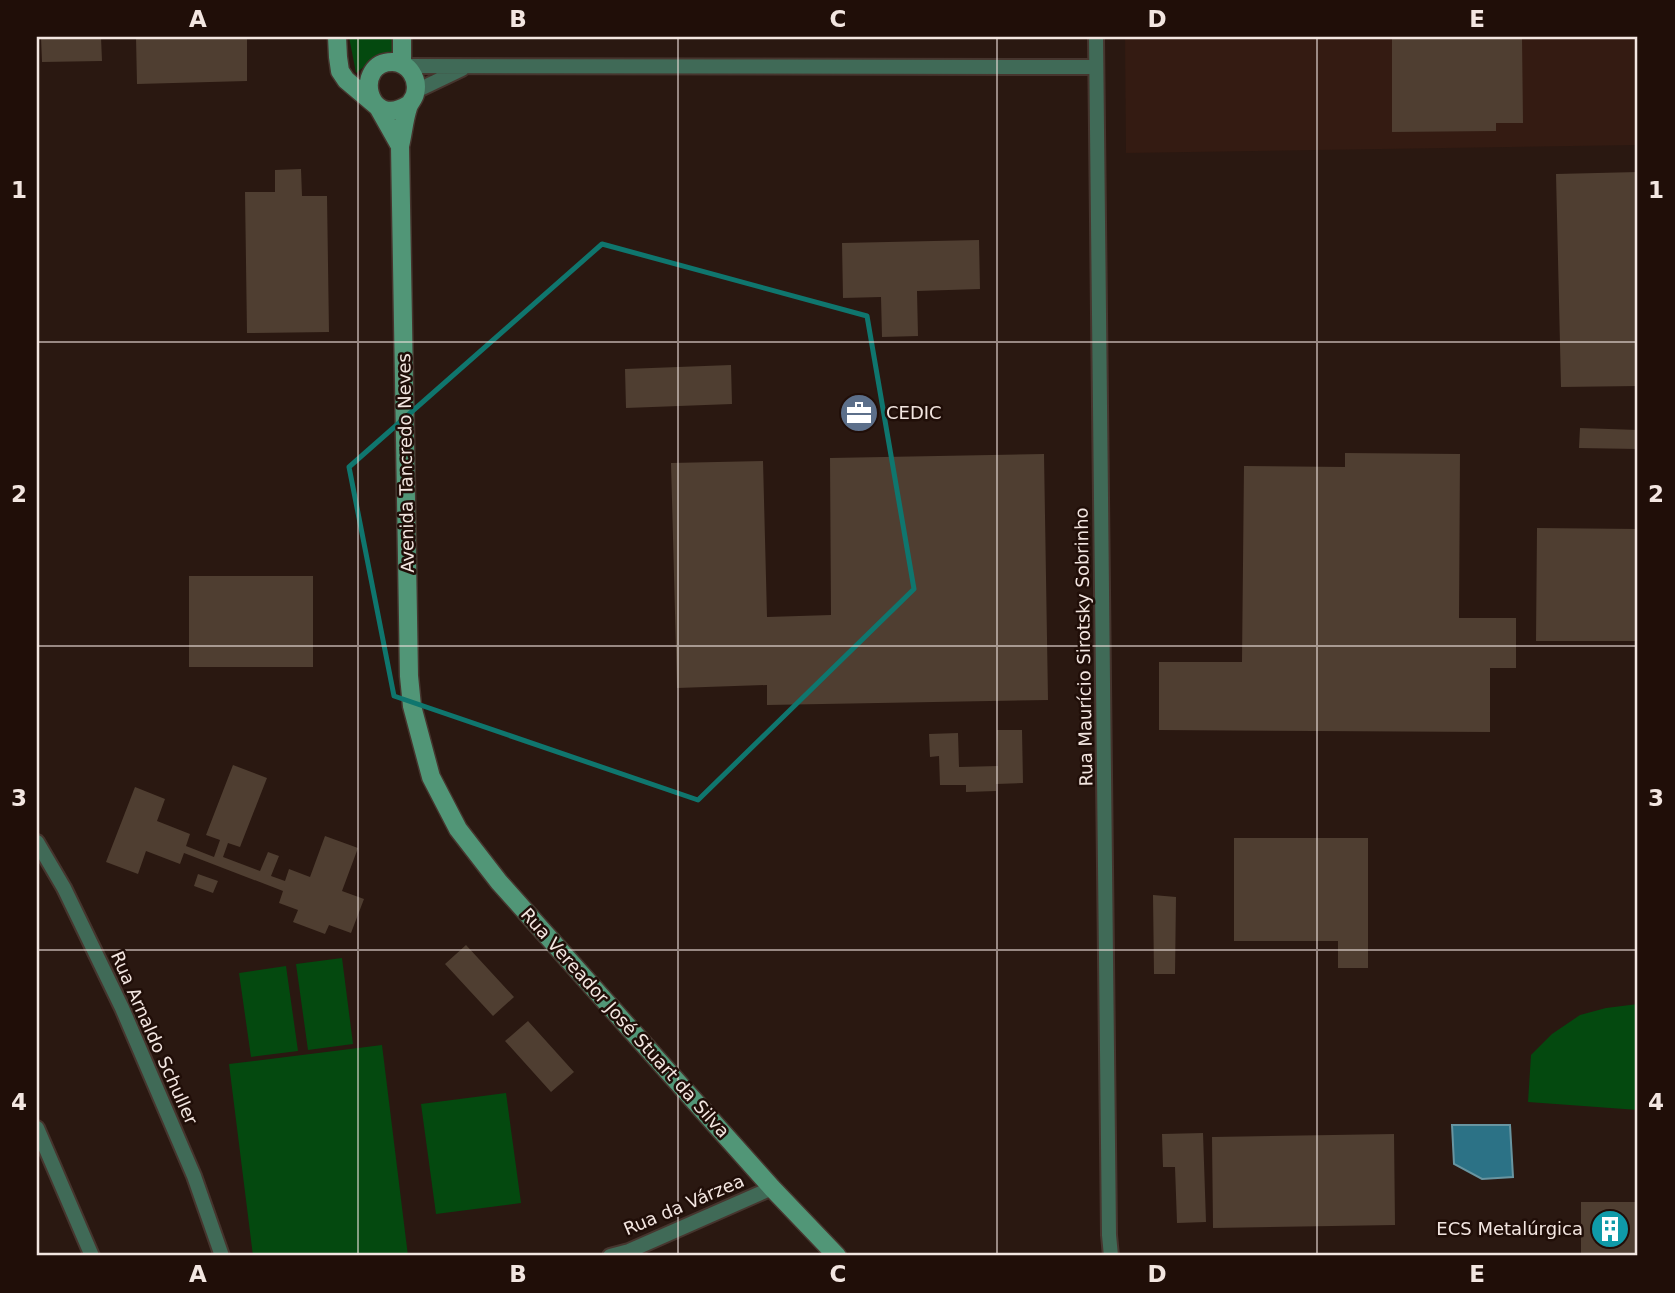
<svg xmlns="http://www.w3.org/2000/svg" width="1675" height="1293" font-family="'DejaVu Sans',sans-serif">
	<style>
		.built { fill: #341b12 }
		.green { fill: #04490f }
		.water { fill: #2c7286; stroke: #6895a1; stroke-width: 2 }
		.building { fill: #4f3e31 }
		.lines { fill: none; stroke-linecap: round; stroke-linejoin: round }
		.minor-casing { stroke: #46352e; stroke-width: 18 }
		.secondary-casing { stroke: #46352e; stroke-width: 21 }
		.minor { stroke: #406a57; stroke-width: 14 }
		.secondary { stroke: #519677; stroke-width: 18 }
		.marked { fill: none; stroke: #0f766e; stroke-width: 5; stroke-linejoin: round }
		.grid { fill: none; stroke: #f3e6e1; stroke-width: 2; stroke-opacity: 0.55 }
		.labels { text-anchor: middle; stroke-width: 5; stroke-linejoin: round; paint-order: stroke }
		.poi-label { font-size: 18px; fill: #f3e6e1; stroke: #200e08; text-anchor: start }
		.street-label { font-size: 18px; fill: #f3e6e1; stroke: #200e08 }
		.neatline { fill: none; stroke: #f3e6e1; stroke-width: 2.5 }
		.grid-label { font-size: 23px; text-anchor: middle; font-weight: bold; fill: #f3e6e1 }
	</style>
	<rect width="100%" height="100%" fill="#2a1811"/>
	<path class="built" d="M1125 37H1638V145L1126 153Z"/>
	<path class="green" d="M349 37H393V52L375 58 356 73Z
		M342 958 353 1044 308 1050 296 964Z
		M286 966 298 1051 251 1057 239 973Z
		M1638 1004V1110L1528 1102 1531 1055 1552 1034 1580 1015 1606 1008Z
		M382 1045 408 1256H253L229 1064Z
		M506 1093 521 1203 436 1214 421 1104Z"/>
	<path class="water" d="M1452 1125H1510L1513 1177 1482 1179 1454 1164Z"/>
	<path class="building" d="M41 37H101L102 61 42 62Z
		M136 37H247V81L137 84Z
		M1392 37H1522L1523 123H1496V131L1392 132Z
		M301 169 302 196H327L329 332 247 333 245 192H275V170Z
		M1638 172V386L1561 387 1556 174Z
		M979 240 980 289 917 291 918 336 882 337 881 297 843 298 842 243Z
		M731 365 732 404 626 408 625 369Z
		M1580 428 1638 430V449L1579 448Z
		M1345 453 1460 454 1459 618H1516V668H1490V732L1159 730V662H1242L1244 466 1345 467Z
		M1044 454 1048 700 767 705V685L677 688 671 463 763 461 767 617 831 615 830 458Z
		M1537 528 1638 529V641H1536Z
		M189 576H313V667H189Z
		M997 730H1022L1023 783 996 784V791L966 792V785H940L939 756 930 757 929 734 958 733 959 767 998 766Z
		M233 765 267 778 240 847 228 843 223 857 260 871 268 852 279 856 271 876 285 881 289 869 310 877 325 836 358 848 342 891 364 899 351 933 329 925 325 934 293 922 298 910 279 903 283 891 184 853 180 864 146 851 138 874 106 862 135 787 165 799 157 821 190 834 186 846 214 857 220 840 206 835Z
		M1234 838H1368V968H1338V941H1234Z
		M198 874 218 881 213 893 194 886Z
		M1153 895 1176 897 1175 974H1154Z
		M466 945 514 997 493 1016 445 964Z
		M528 1021 574 1072 551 1092 505 1041Z
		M1203 1133 1206 1222 1177 1223 1175 1167H1163L1162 1134Z
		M1394 1134 1395 1225 1213 1228 1212 1137Z
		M1581 1202H1638V1256H1581Z"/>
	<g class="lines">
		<defs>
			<path id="minor" d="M1096 37 1109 1235 1111 1256
				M404 66 1096 67
				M416 91 462 69
				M37 842 64 888 122 1008 194 1176 222 1256
				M37 1128 92 1256
				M610 1256 629 1251 772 1188"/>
			<path id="secondary" d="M337 37 338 57 340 71 346 80 378 107 400 146
				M402 64V37
				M408 105C366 131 353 61 393 62 409 63 419 79 415 94 414 99 409 103 408 108 404 120 403 134 400 146L409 676 412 706 431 777 458 829 499 882 772 1188 837 1256"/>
		</defs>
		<use href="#minor" class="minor-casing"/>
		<use href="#secondary" class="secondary-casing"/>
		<use href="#minor" class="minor"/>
		<use href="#secondary" class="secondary"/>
	</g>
	<path class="marked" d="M602 244 867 316 914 589 698 800 394 696 349 467Z"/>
	<path class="grid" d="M358 37V1256M678 37V1256M997 37V1256M1317 37V1256M37 342H1638M37 646H1638M37 950H1638"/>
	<defs>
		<symbol id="office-disc" viewBox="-11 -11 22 22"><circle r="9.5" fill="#5c6f8a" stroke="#200e08"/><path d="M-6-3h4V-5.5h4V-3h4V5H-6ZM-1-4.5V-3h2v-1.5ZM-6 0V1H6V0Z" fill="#fff"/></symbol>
		<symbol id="building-disc" viewBox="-11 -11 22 22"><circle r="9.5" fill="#0f9aa8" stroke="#200e08"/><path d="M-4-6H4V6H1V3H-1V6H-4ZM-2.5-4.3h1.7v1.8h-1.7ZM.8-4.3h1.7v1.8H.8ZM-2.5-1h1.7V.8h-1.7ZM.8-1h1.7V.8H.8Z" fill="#fff"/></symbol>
	</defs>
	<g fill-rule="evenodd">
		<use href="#office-disc" x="837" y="391" width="44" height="44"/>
		<use href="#building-disc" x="1588" y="1207" width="44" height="44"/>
	</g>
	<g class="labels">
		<g class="poi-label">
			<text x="886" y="419">CEDIC</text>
			<text x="1583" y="1235" text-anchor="end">ECS Metalúrgica</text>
		</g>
		<g class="street-label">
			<text transform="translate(406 463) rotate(-91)" y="6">Avenida Tancredo Neves</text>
			<text transform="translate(1084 647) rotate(-91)" y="6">Rua Maurício Sirotsky Sobrinho</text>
			<text transform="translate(625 1023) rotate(48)" y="6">Rua Vereador José Stuart da Silva</text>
			<text transform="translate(154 1038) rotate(66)" y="6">Rua Arnaldo Schuller</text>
			<text transform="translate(684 1205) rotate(-23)" y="6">Rua da Várzea</text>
		</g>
	</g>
	<rect width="1675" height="1293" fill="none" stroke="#200e08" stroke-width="77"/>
	<rect x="38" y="38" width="1598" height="1216" class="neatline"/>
	<g class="grid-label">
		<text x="198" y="27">A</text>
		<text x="518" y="27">B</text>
		<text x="838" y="27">C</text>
		<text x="1157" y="27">D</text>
		<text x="1477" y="27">E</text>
		<text x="19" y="198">1</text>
		<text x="1656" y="198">1</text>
		<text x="19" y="502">2</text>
		<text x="1656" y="502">2</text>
		<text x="19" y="806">3</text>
		<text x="1656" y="806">3</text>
		<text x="19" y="1110">4</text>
		<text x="1656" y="1110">4</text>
		<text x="198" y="1282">A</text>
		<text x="518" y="1282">B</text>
		<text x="838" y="1282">C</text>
		<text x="1157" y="1282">D</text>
		<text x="1477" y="1282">E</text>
	</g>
</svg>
